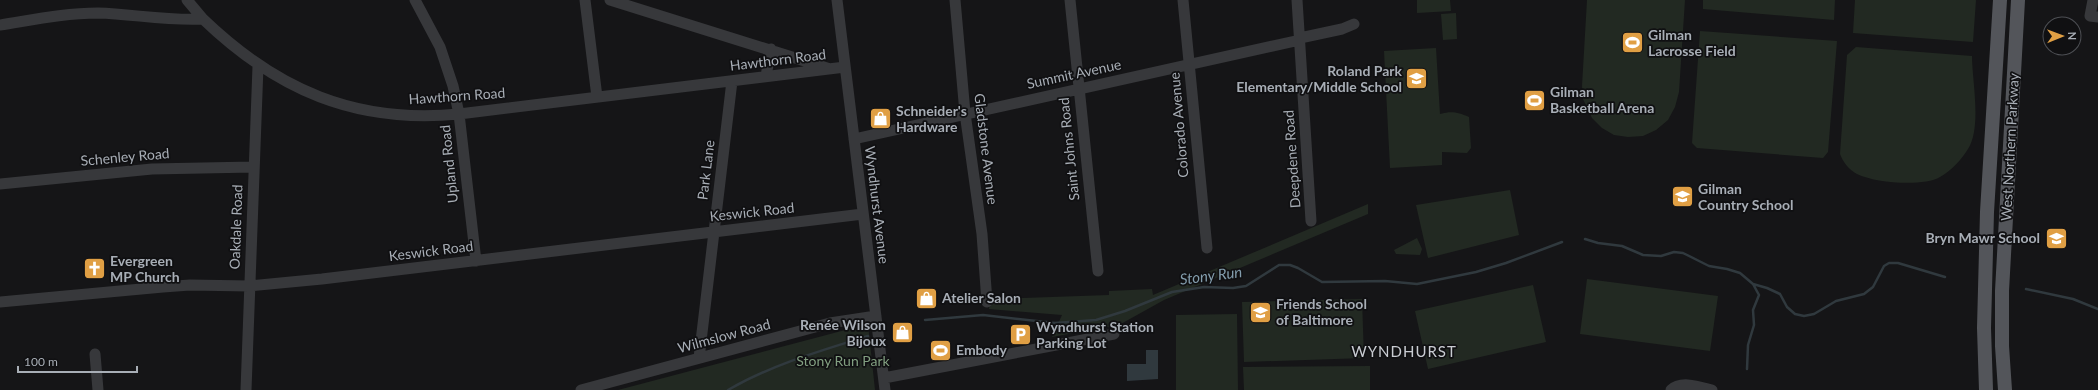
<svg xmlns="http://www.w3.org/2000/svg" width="2098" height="390" font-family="Lato,sans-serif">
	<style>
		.green { fill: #222922 }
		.water { fill: #30393e }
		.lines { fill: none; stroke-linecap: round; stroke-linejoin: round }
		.stream { stroke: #30393e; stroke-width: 2.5 }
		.minor { stroke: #37383b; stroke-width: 11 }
		.major { stroke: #53555a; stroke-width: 14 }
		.labels { text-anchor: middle; stroke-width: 3.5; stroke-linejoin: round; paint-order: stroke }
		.poi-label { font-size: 14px; font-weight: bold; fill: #a8aeb6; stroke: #101012; text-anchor: start }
		.street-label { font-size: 14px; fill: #a8aeb6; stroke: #101012 }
		.park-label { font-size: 14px; fill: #829f81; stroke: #101012 }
		.water-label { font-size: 15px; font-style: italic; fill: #839dad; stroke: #101012 }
		.neighbourhood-label { font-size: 15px; letter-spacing: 1px; fill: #c9ccd2; stroke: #101012 }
	</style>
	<rect width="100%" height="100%" fill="#151517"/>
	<path class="green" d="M1417 0H1450L1451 11 1417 13Z
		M1587 0H1685L1679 92 1675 107 1668 120 1656 130 1643 136 1628 137 1614 135 1602 128 1592 118 1583 99 1582 86Z
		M1703 0H1835L1834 20 1703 9Z
		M1855 0H1976L1973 42 1853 33Z
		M1456 13 1457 39 1443 40 1441 14Z
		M1700 31 1837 41 1828 152 1823 158 1697 148 1692 143Z
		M1856 47 1972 56C1972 81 1982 127 1968 149 1962 159 1951 171 1940 177 1923 187 1875 183 1857 174 1849 170 1843 162 1840 154L1847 55Z
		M1436 48 1440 114C1452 111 1457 112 1469 117L1471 148 1467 153 1442 152V165L1390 168 1384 51Z
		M1510 190 1519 235 1428 258 1416 205Z
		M1368 204V214L1164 300 1119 325 1052 337 1062 315 989 309 990 299 1109 295V291L1152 289 1153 295Z
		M1417 238 1422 249 1420 255 1396 254 1394 250Z
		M1587 279 1718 296 1710 351 1580 334Z
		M1533 285 1546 342 1428 369 1415 311Z
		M1362 299 1364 358 1244 362 1242 302Z
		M1237 314 1238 390H1176V315Z
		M868 324 875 390H618Z
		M1370 366V390H1244L1243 367Z"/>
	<path class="water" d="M1146 350H1158V379L1127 381V364H1146Z"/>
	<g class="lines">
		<path class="stream" d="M1585 239 1598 243 1622 246 1643 255 1661 256 1674 252 1683 253 1709 266 1727 269 1740 273 1753 284 1767 288 1780 294 1787 307 1795 314 1804 316 1814 314 1836 301 1864 294 1873 287 1884 266 1889 263H1898L1945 277
			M2026 289 2073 299 2098 309
			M925 320 983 315 1055 323 1096 320 1125 311 1172 292 1204 287 1233 288 1246 286 1279 265H1290L1298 268 1322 282 1385 281 1417 284 1476 272 1506 263 1562 242
			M1747 369 1748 345 1754 325 1753 310 1759 295 1753 284
			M728 390C771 365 820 351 868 336"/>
		<path class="minor" d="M187 0 203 19
			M415 0 440 47 453 86 459 114 476 261
			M585 0 597 97
			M610 0 827 68
			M837 0 885 390
			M955 0 965 113 982 234 987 302
			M1070 0 1098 271
			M1183 0 1207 248
			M1297 0 1311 221
			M2093 0 2090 16 2098 17
			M0 25C32 20 65 13 98 13 133 14 167 21 203 19 277 90 355 124 459 114L845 67
			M1300 38 1342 29 1354 24
			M766 76 771 49
			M854 139 1300 40
			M0 184 152 169 253 167
			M0 302 163 287 190 285 249 286 322 279 863 214
			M95 354 98 390
			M699 358 732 81
			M884 378 1114 334
			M246 390 258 66
			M581 390 830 323 876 316
			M1671 390C1681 380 1700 387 1712 390"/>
		<path class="major" d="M1986 390 1984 328 1987 212 2000 0
			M2005 390 2002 346V291L2018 0"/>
	</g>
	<defs>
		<symbol id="stadium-square" viewBox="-11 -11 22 22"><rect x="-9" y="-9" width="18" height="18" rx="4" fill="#e09f44" stroke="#101012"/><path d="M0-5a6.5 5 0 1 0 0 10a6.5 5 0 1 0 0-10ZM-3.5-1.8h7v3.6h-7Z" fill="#fff"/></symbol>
		<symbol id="school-square" viewBox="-11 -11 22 22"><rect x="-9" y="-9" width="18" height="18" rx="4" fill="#e09f44" stroke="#101012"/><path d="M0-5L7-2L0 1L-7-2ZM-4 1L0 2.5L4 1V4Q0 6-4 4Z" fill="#fff"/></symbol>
		<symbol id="shop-square" viewBox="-11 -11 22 22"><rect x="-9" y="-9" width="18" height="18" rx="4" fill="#e09f44" stroke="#101012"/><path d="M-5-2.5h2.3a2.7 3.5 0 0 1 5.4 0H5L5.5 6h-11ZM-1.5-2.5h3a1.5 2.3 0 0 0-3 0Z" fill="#fff"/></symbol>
		<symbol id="church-square" viewBox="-11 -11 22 22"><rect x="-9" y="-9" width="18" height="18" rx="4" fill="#e09f44" stroke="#101012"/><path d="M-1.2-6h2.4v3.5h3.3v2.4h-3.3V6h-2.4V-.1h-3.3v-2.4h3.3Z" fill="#fff"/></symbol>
		<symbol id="parking-square" viewBox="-11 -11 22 22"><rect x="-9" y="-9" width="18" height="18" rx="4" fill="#e09f44" stroke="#101012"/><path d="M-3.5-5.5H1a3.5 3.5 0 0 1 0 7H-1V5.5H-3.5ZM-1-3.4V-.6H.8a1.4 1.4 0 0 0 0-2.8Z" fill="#fff"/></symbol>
	</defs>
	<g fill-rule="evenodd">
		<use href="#stadium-square" x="1620" y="30" width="25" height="25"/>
		<use href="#school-square" x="1404" y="66" width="25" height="25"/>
		<use href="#stadium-square" x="1522" y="88" width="25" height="25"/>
		<use href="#shop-square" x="868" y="106" width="25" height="25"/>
		<use href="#school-square" x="1670" y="184" width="25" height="25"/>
		<use href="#school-square" x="2044" y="226" width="25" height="25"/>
		<use href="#church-square" x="82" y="256" width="25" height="25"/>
		<use href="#shop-square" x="914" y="286" width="25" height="25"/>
		<use href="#school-square" x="1248" y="300" width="25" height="25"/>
		<use href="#shop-square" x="890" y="320" width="25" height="25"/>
		<use href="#parking-square" x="1008" y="322" width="25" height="25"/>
		<use href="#stadium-square" x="928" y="338" width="25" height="25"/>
	</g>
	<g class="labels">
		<g class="poi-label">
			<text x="1648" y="40">Gilman<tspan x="1648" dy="16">Lacrosse Field</tspan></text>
			<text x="1402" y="76" text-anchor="end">Roland Park<tspan x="1402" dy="16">Elementary/Middle School</tspan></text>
			<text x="1550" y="97">Gilman<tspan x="1550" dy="16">Basketball Arena</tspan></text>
			<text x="896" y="116">Schneider's<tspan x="896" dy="16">Hardware</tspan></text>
			<text x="1698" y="194">Gilman<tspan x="1698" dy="16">Country School</tspan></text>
			<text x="2040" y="243" text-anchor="end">Bryn Mawr School</text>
			<text x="110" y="266">Evergreen<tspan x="110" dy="16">MP Church</tspan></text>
			<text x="942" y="303">Atelier Salon</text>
			<text x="1276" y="309">Friends School<tspan x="1276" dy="16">of Baltimore</tspan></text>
			<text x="886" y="330" text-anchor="end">Renée Wilson<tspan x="886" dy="16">Bijoux</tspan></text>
			<text x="1036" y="332">Wyndhurst Station<tspan x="1036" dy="16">Parking Lot</tspan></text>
			<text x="956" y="355">Embody</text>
		</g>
		<g class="street-label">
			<text transform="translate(778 60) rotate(-7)" y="5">Hawthorn Road</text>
			<text transform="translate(1074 74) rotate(-12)" y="5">Summit Avenue</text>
			<text transform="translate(457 96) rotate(-4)" y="5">Hawthorn Road</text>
			<text transform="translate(1179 125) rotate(-95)" y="5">Colorado Avenue</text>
			<text transform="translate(2010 147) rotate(-87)" y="5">West Northern Parkway</text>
			<text transform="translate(986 149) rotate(83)" y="5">Gladstone Avenue</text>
			<text transform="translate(1069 149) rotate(-96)" y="5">Saint Johns Road</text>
			<text transform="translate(125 157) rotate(-5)" y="5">Schenley Road</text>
			<text transform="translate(1292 159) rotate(-94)" y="5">Deepdene Road</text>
			<text transform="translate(449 164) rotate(-96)" y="5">Upland Road</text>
			<text transform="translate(706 170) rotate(-83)" y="5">Park Lane</text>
			<text transform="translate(877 205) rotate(83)" y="5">Wyndhurst Avenue</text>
			<text transform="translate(752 212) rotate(-6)" y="5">Keswick Road</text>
			<text transform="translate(236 227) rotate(-88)" y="5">Oakdale Road</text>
			<text transform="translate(431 251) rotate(-7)" y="5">Keswick Road</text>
			<text transform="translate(724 336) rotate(-15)" y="5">Wilmslow Road</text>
		</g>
		<g class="park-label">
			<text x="843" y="366">Stony Run Park</text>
		</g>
		<g class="water-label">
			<text transform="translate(1211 276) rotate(-7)" y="5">Stony Run</text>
		</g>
		<g class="neighbourhood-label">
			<text x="1404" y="357">WYNDHURST</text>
		</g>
	</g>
	<g transform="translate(2062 36) rotate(89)"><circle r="19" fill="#101012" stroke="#4d4f54"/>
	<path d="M0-3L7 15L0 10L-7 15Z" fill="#e09f44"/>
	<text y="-6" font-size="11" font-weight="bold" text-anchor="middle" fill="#a8aeb6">N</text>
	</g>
	<path d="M18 366v6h119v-6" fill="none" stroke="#a8aeb6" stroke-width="2"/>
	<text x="24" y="366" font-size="12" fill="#a8aeb6" stroke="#101012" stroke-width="3" paint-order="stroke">100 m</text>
</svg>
